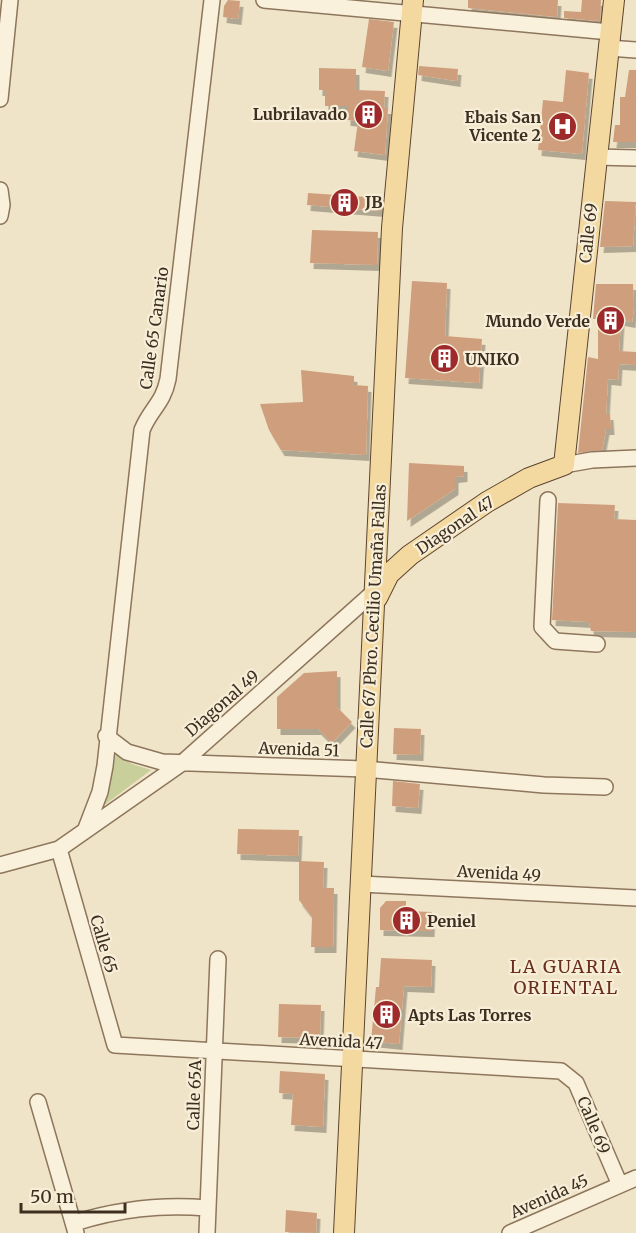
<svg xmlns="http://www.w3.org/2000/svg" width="636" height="1233" font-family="Merriweather,serif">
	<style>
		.green { fill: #c9cf9b }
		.building { fill: #cf9f7d; filter: url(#shadow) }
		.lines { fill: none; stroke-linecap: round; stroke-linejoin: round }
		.minor-casing { stroke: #8d765c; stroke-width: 18 }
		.major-casing { stroke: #5b4430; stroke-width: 22 }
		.minor { stroke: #faf1dc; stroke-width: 15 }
		.major { stroke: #f3d9a0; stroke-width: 20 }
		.labels { text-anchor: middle; stroke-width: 4.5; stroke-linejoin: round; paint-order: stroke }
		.poi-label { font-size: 16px; font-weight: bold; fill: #3d2e20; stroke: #f7eed8; text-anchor: start }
		.street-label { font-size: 16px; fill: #3d2e20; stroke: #f7eed8 }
		.neighbourhood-label { font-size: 18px; letter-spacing: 1.5px; fill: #6b2e1e; stroke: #f7eed8 }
	</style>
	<defs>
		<filter id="shadow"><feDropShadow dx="3.5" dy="6" stdDeviation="0" flood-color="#0004"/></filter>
	</defs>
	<rect width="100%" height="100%" fill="#f0e4c8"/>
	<path class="green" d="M116 754 132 764 151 770 103 806Z"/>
	<path class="building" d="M228 0 240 1 238 19 223 17 224 6Z
		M468 0H558L557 17 468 8Z
		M582 0H601L600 21 564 18V11L581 12Z
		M369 19 394 22 388 71 362 67Z
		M419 66 458 69 457 81 418 75Z
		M319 68 356 69V90L385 91 384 108H388L385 155 354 151 358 121 347 120V106H325V90H319Z
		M566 70 589 73 582 154 538 150 543 100 563 102Z
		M629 70H636V142H613L615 125H620V97H625Z
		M308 193 382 198 381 211 307 205Z
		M605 201 636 202 633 246 600 247Z
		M312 230 378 232 377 265 310 263Z
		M412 281 447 283 445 336 482 339 479 383 405 378Z
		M596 284H633L634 307 632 322 621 320 619 351 636 352V365L619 364 618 380 608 379 606 414H610L611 429H606L602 450 578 453 588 357 598 359V319H593Z
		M301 370 354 376V385L368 386 366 455 281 450 269 430 260 404 303 402Z
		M409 463 464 466V476L455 477V489L407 521Z
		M558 503 615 505 614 519 636 520V632L591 631 589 622 552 620Z
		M337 671V707L352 722 332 743 318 729H277V697L304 673Z
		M394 728 421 729 420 755 393 754Z
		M393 781 420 784 418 808 392 806Z
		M238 829 299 830 298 856 237 854Z
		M299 861 324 862 323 888H334L333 947H311L312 917 299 900Z
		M386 901H406V911L432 912 431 931 380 930V908Z
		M381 958 432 960 431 987 404 986 399 1044 371 1041 376 987H379Z
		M279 1004 321 1005 320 1038 278 1037Z
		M280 1071 325 1074 323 1127 291 1125 293 1094 279 1093Z
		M286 1210 317 1213 316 1233 285 1232Z"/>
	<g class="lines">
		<defs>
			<path id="minor" d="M264 0 610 32
				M608 48 636 50
				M0 99 10 0
				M596 157 636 158
				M0 190 2 205 0 216
				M564 465 592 460 636 458
				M548 500 542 627 555 641 597 644
				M106 736 127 752 162 762 365 769 544 785 605 787
				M85 831 100 792 105 766 142 430C151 408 163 404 168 379L212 0
				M59 849 115 1045 561 1071 576 1083 620 1185
				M0 865 59 849 182 763 375 591
				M361 884 636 898
				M38 1102 76 1233
				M74 1223C119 1209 160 1204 207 1208
				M207 1233 218 959
				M510 1233 636 1178"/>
			<path id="major" d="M377 598 389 574 410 555 487 502 529 478 564 465 614 0
				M344 1233 392 228 413 0"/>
		</defs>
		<use href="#minor" class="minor-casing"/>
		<use href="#major" class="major-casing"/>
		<use href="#minor" class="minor"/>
		<use href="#major" class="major"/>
	</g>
	<defs>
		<symbol id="building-disc" viewBox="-11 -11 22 22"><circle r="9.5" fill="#9e2a2b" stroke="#f7eed8"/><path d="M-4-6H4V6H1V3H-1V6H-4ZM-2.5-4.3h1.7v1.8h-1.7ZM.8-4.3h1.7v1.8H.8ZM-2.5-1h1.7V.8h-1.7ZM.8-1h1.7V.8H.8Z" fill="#fff"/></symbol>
		<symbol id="hospital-disc" viewBox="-11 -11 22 22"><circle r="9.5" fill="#9e2a2b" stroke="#f7eed8"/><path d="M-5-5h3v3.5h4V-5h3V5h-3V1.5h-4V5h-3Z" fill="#fff"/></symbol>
	</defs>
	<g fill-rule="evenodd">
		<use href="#building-disc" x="352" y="98" width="33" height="33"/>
		<use href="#hospital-disc" x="546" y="110" width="33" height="33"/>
		<use href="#building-disc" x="328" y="186" width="33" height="33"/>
		<use href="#building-disc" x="594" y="304" width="33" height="33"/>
		<use href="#building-disc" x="428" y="342" width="33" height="33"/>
		<use href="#building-disc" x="390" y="904" width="33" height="33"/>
		<use href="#building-disc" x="370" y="998" width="33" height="33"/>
	</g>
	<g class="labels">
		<g class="poi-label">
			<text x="347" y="120" text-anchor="end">Lubrilavado</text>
			<text x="541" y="123" text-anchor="end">Ebais San<tspan x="541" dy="18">Vicente 2</tspan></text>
			<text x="365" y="208">JB</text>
			<text x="590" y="327" text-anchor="end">Mundo Verde</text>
			<text x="465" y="365">UNIKO</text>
			<text x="427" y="927">Peniel</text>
			<text x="408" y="1021">Apts Las Torres</text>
		</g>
		<g class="street-label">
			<text transform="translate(588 233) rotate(-84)" y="6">Calle 69</text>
			<text transform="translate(154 328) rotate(-82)" y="6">Calle 65 Canario</text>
			<text transform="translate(455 525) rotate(-34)" y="6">Diagonal 47</text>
			<text transform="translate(373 616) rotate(-87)" y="6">Calle 67 Pbro. Cecilio Umaña Fallas</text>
			<text transform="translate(222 703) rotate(-41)" y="6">Diagonal 49</text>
			<text transform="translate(299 749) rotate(2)" y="6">Avenida 51</text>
			<text transform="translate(499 873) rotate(3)" y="6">Avenida 49</text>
			<text transform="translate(104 944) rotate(74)" y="6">Calle 65</text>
			<text transform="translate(341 1041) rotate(3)" y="6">Avenida 47</text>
			<text transform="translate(194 1095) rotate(-88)" y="6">Calle 65A</text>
			<text transform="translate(594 1125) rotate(67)" y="6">Calle 69</text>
			<text transform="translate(549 1196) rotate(-24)" y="6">Avenida 45</text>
		</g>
		<g class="neighbourhood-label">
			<text x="566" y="973">LA GUARIA<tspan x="566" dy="21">ORIENTAL</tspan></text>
		</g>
	</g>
	<path d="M21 1203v9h104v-9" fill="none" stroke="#3d2e20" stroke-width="3"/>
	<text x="30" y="1203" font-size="18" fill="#3d2e20" stroke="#f7eed8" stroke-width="4.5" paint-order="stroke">50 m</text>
</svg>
